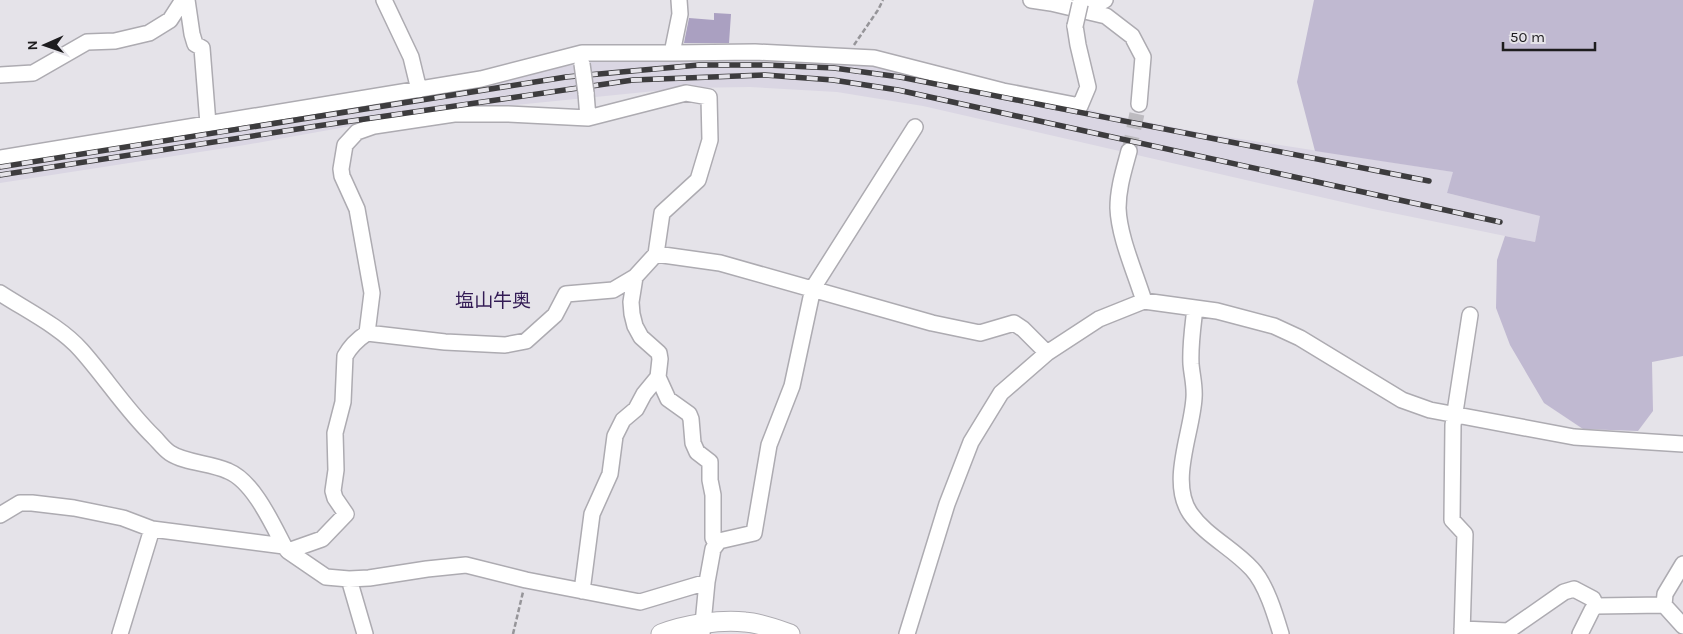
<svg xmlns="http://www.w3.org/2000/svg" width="1683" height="634" font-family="Karla,'Noto Sans JP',sans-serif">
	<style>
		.built { fill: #dad6e3 }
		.green { fill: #c0b9d1 }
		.building { fill: #aaa0c1 }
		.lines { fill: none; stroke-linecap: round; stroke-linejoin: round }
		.minor-tunnel { stroke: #bdbbc0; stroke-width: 15; stroke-dasharray: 15 8; stroke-linecap: butt }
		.minor-casing { stroke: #adabb1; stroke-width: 18 }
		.major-casing { stroke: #adabb1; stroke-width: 21 }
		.path { stroke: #969599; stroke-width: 2.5; stroke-dasharray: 5 2.5; stroke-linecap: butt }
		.minor { stroke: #fff; stroke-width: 15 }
		.major { stroke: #fff; stroke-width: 19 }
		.rail-casing { stroke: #3d3c3e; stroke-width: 5.5 }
		.rail { stroke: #e5e3e9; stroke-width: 4; stroke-dasharray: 11; stroke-linecap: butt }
		.minor-bridge-casing { stroke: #adabb1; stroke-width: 18; stroke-linecap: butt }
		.minor-bridge { stroke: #fff; stroke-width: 15 }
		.labels { text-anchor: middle; stroke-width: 4.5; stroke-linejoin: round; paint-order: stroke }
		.quarter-label { font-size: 19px; fill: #331b55; stroke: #e5e3e9 }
	</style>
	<rect width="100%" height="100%" fill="#e5e3e9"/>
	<path class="built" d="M647 53 874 58 1080 106 1097 112 1208 134 1454 172 1447 193 1541 216 1535 242 1373 209 923 106 837 92 750 87 685 88 456 111 351 126 245 145 0 183V158Z"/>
	<path class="green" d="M1314 0H1683V356L1652 362 1653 411 1638 431 1583 429 1544 403 1510 345 1496 308 1497 260 1505 236 1535 242 1540 216 1447 193 1453 172 1315 151 1297 82Z"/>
	<path class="building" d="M714 13 731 14 729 43H684L689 18 714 20Z"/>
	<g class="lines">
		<path class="minor-tunnel" d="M1129 151 1139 104"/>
		<defs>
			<path id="minor" d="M187 0 192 34 195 44 202 48 208 124
				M384 0 411 57 419 90
				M1031 0 1051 3 1106 16 1132 36 1143 57 1139 104
				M1084 0 1101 2 1105 0
				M672 53 755 52 874 58 1003 91 1080 106 1088 87 1078 45 1075 26
				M0 75 33 73 87 42 115 41 149 33 170 20 183 0
				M586 93 588 118
				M1129 151C1124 170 1118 188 1118 208 1119 237 1135 272 1144 301L1217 311 1274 326 1300 338 1402 400 1430 410 1574 437 1683 444
				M0 158 481 79 582 53H672L680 14 679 0
				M656 254 720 263 932 323 980 333 1014 323 1023 329 1047 353
				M635 277 631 302 632 314 635 326 641 337 659 353 660 359 658 377 668 399 689 414 691 419 693 443 697 452 710 462V480L713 495V538L716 544
				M0 293C26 310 61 327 81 350 106 378 126 410 154 437 159 442 164 449 170 453 185 463 211 463 228 471 253 481 272 523 284 546
				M1195 308C1193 326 1190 345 1191 364 1192 376 1195 386 1194 398 1192 433 1169 481 1190 513 1206 536 1233 548 1252 569 1266 584 1275 614 1281 634
				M0 515 20 503H32L74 508 123 518 152 529
				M288 551 322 539 346 514 335 498 333 491 336 470 335 433 343 402 345 356C350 347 358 339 367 333L445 342 505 345 526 341 555 315 566 294 613 290 635 277 656 254 662 213 698 180 710 140 709 97 686 93 588 118 508 114H454L374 126 357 132 345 145 341 169 342 176 357 209 372 293 367 333
				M1683 564 1665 594 1664 605 1683 626
				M349 579 365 634
				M707 582 713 549 719 541 754 533 769 445 792 386 813 288 915 127
				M582 591 592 514 610 474 615 436 623 420 636 409 644 394 658 377
				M1462 629 1508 631 1564 592 1574 589 1593 599 1596 606
				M120 634 152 529 284 546 288 551 326 577 349 579 369 578 427 569 466 565 526 580 640 602 707 582 702 634
				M907 634 947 504 971 442 1001 393 1047 353 1099 319 1144 301
				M1462 634 1465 534 1452 520 1453 425 1470 315
				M1580 634 1592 610 1596 606 1664 605"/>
			<path id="major" d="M661 634C685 625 720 619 745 622 760 623 776 629 790 634"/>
		</defs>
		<use href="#minor" class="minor-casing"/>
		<use href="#major" class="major-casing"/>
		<path class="path" d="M854 45 878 10 883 0
			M513 634 523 592"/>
		<use href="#minor" class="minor"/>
		<use href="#major" class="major"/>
		<defs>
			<path id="rail" d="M0 167 566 77 632 71 699 65H766L834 68 900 77 1429 181
				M0 175 317 126 633 80 765 75 833 80 898 90 1500 222"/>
		</defs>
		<use href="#rail" class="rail-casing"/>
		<use href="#rail" class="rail"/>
		<defs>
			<path id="minor-bridge" d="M1075 26 1080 4
				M582 64 586 93"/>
		</defs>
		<use href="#minor-bridge" class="minor-bridge-casing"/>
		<use href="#minor-bridge" class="minor-bridge"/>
	</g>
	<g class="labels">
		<g class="quarter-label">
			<text x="493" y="307">塩山牛奥</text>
		</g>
	</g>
	<g transform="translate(45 45) rotate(268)" stroke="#e5e3e9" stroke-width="4" paint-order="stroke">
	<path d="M0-4L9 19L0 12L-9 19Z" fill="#1d1c1e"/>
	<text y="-8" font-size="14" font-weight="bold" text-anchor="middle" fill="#1d1c1e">N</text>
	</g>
	<path d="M1503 42v8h92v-8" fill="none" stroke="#1d1c1e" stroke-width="2.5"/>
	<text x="1510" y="42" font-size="15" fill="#1d1c1e" stroke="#e5e3e9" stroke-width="4" paint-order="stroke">50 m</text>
</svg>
